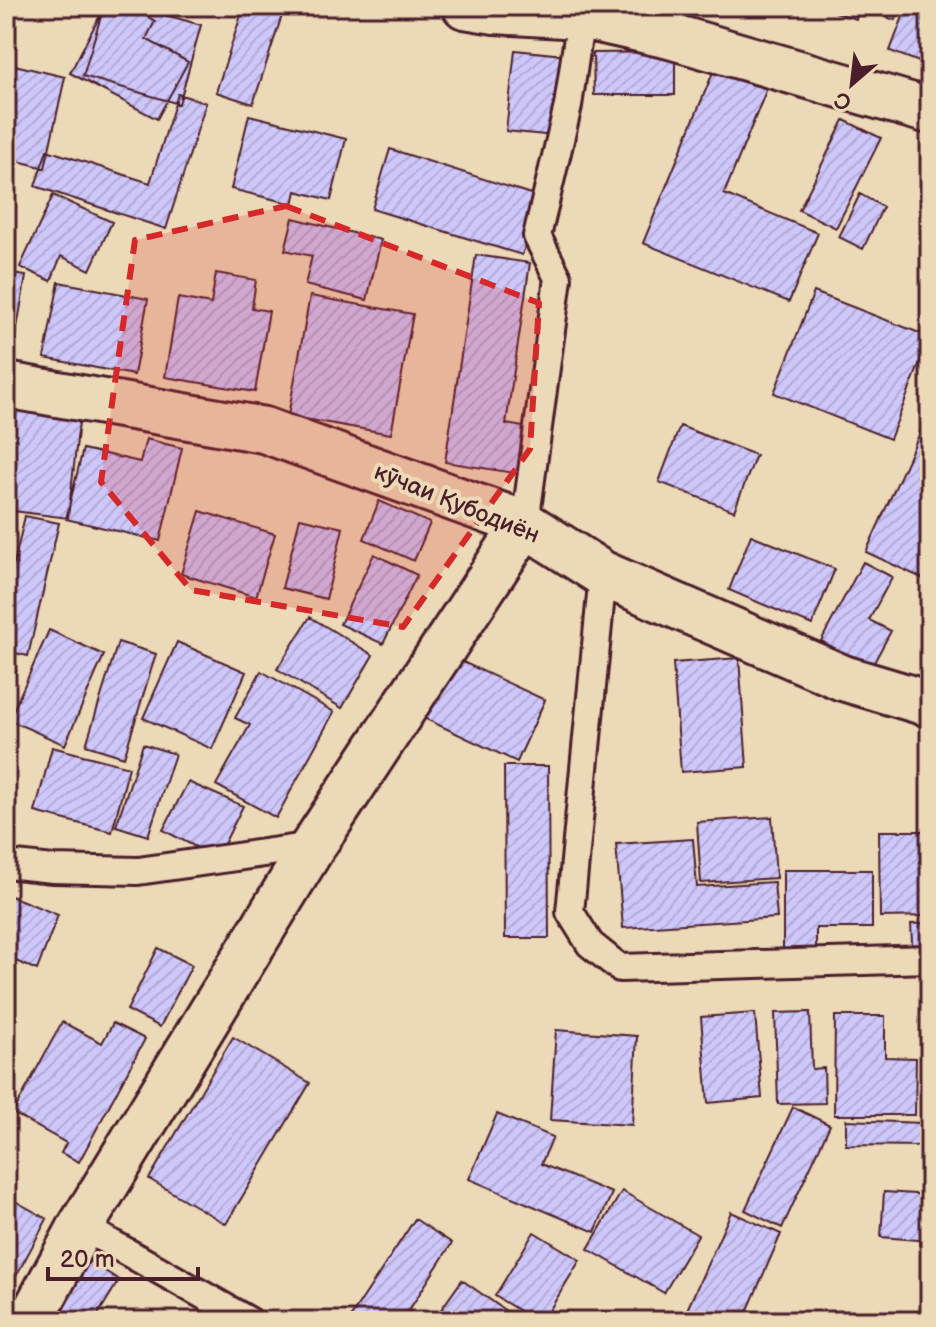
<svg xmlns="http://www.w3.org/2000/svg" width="936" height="1327" font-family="'Balsamiq Sans',sans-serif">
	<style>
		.building { fill: url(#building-hatch); stroke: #4a1f2b; stroke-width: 2 }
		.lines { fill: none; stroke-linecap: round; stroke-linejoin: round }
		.service-casing { stroke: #4a1f2b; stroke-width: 32 }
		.minor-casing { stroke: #4a1f2b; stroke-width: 50 }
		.service { stroke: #ecd9b7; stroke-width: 26 }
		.minor { stroke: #ecd9b7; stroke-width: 44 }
		.marked { fill: #d62828; fill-opacity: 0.2; stroke: #d62828; stroke-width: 6; stroke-dasharray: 16 10; stroke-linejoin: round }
		.labels { text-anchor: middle; stroke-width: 8; stroke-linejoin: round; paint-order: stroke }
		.street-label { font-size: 24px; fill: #4a1f2b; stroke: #ecd9b7 }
	</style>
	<defs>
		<pattern id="building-hatch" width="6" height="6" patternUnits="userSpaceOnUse" patternTransform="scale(2)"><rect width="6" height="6" fill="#cec7f9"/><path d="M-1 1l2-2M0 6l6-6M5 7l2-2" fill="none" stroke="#b2aad6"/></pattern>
	</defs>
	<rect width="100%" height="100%" fill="#ecd9b7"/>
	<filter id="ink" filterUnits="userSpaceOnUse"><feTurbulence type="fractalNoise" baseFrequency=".0125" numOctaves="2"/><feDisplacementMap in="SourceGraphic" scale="16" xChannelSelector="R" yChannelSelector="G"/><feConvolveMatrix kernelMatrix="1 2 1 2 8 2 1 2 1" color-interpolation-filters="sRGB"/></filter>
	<g filter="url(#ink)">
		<path class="building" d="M104 6H135L201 25 179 104 83 76Z
			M105 6H128L155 21 146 39 188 62 157 119 70 73Z
			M244 6H285L253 104 216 92Z
			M818 6H860L856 19Z
			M869 6H899L895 20 867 11Z
			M907 6H930V66L890 51Z
			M515 50 563 55 554 136 506 131Z
			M675 52V95H594L593 53Z
			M718 60 770 81 724 194 818 233 789 302 643 243Z
			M6 63 65 77 45 168 6 158Z
			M178 94 206 103 166 229 35 186 47 150 150 183Z
			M249 115 346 139 331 200 296 191 293 204 231 189Z
			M844 120 881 138 836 228 799 210Z
			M390 149 540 197 522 255 372 209Z
			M860 194 883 207 863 249 839 237Z
			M53 195 112 222 90 270 61 256 51 281 20 267Z
			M293 218 381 240 367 300 305 285 312 256 285 250Z
			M476 255 530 263 506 424 529 428 521 474 445 462Z
			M6 273 26 276 10 368H6Z
			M216 273 256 280 252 308 269 311 255 392 165 377 178 298 211 304Z
			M59 282 148 299 134 375 44 358Z
			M814 292 930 337 890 439 774 393Z
			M310 296 413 314 391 434 288 416Z
			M6 404 80 413 68 518 6 510Z
			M680 426 756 455 734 511 659 482Z
			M923 426 930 429V582L866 552Z
			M146 439 182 448 160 541 66 519 83 449 140 462Z
			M379 501 430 523 414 561 364 539Z
			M200 511 275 534 256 597 181 574Z
			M25 516 59 523 28 656 6 651V598Z
			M300 518 343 528 326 599 282 588Z
			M751 535 835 569 812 625 729 590Z
			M374 554 417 575 383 644 340 624Z
			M863 562 892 577 869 620 891 631 871 668 821 641Z
			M310 617 373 655 342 708 277 669Z
			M49 630 104 655 65 745 9 720Z
			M118 642 156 654 124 757 86 745Z
			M177 642 246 672 212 749 143 718Z
			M439 651 545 700 517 762 411 712Z
			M739 658 747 767 681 772 673 663Z
			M6 667 16 670 6 701Z
			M261 671 334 712 276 818 216 785 250 725 235 718Z
			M143 744 175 754 148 836 116 826Z
			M52 747 129 767 112 832 35 812Z
			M504 766H548L549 938H505Z
			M188 782 243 806 217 858 163 830Z
			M772 817 776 878 701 883 697 822Z
			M879 831H930V916L880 917Z
			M693 839 697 887 774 882 777 918 623 928 616 844Z
			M783 870H872V928H816V960L783 961Z
			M6 894 58 915 37 970 6 957Z
			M930 923V958L913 960 911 924Z
			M158 948 192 965 160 1027 127 1010Z
			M810 1012 812 1069 824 1068 825 1103 778 1104 775 1013Z
			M755 1013 762 1098 708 1103 701 1017Z
			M835 1016H885V1057L916 1058 915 1115H834Z
			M62 1022 102 1043 113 1023 145 1039 79 1162 61 1153 66 1143 13 1113Z
			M556 1030 637 1036 632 1125 550 1120Z
			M924 1034H930V1101H924Z
			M233 1037 310 1083 226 1224 149 1179Z
			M793 1107 830 1125 782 1228 745 1210Z
			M497 1114 553 1137 541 1164 612 1193 595 1232 469 1179Z
			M846 1120 922 1123 921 1146 846 1145Z
			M622 1191 698 1235 664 1293 588 1249Z
			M884 1192 930 1195V1241L881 1237Z
			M6 1196 47 1219 14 1280 6 1276Z
			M731 1212 781 1234 743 1321H682Z
			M415 1219 452 1243 402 1321H348Z
			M534 1232 580 1260 543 1321H536L495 1296Z
			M80 1255 119 1280 94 1321H39Z
			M462 1280 520 1321H433Z"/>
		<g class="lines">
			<defs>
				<path id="service" d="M525 524 558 278 537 236 568 106 581 16
					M603 574 570 912 590 944 620 968 930 959
					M6 864 53 869 138 871 313 846
					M81 1226 249 1321"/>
				<path id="minor" d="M465 6 495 11 581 16 670 36 930 111
					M6 385 264 430 525 524 603 574 843 678 930 704
					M30 1321 81 1226 313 846 525 524"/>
			</defs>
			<use href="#service" class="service-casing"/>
			<use href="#minor" class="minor-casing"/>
			<use href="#service" class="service"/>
			<use href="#minor" class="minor"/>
		</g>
	</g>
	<path class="marked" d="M286 206 539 303 530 449 403 627 191 590 101 482 135 240Z"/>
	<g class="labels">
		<g class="street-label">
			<text transform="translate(457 503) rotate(22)" y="8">кӯчаи Қубодиён</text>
		</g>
	</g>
	<rect width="936" height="1327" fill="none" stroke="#ecd9b7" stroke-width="32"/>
	<rect x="16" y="16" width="904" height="1295" fill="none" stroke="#4a1f2b" stroke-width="3" filter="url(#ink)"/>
	<g transform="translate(852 84) rotate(208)" stroke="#ecd9b7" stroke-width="6" paint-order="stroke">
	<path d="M0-6L14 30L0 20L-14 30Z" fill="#4a1f2b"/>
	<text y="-12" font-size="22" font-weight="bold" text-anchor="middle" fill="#4a1f2b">С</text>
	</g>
	<path d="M48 1267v12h150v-12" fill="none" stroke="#4a1f2b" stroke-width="4"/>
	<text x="60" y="1267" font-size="24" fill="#4a1f2b" stroke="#ecd9b7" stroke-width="6" paint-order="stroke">20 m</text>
</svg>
